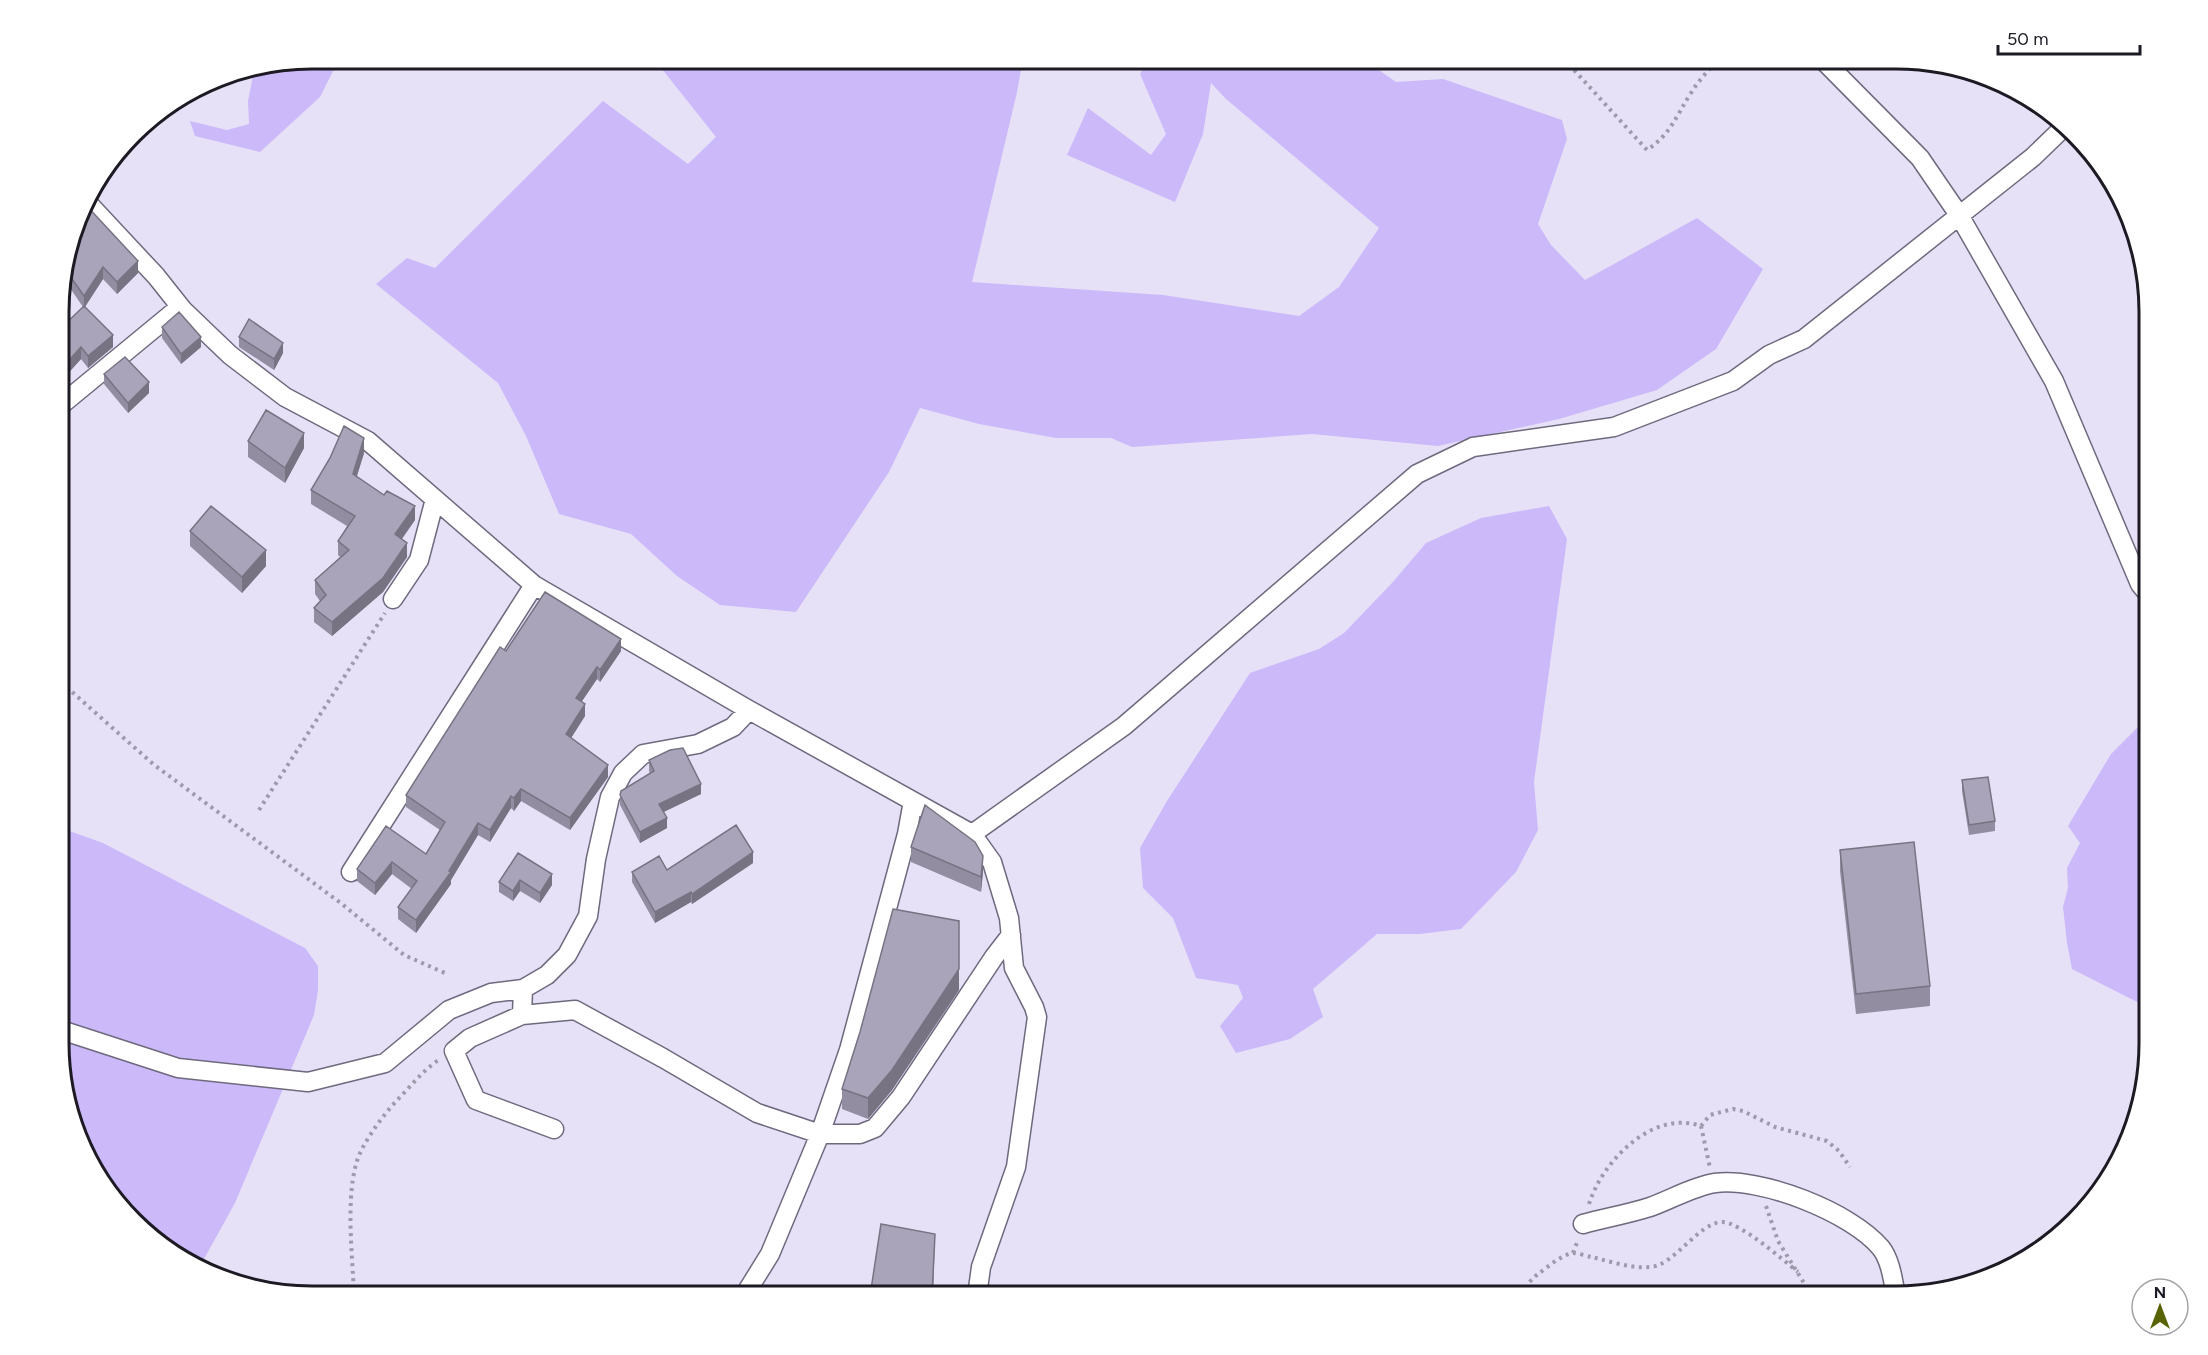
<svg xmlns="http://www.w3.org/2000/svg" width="2208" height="1355" font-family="Figtree,sans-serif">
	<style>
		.green { fill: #cbb9f9 }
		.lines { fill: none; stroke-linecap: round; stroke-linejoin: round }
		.minor-casing { stroke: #6f697e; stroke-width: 21 }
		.path { stroke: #9e99ab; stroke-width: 4; stroke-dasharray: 3 4.5; stroke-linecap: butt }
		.minor { stroke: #fff; stroke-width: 18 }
		.wall { fill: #928da0 }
		.shaded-wall { fill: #777382 }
		.building { fill: #aaa4ba; stroke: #777382; stroke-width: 1.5 }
		.rim { fill: none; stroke: #1d1a23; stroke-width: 3 }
	</style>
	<rect width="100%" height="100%" fill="#e7e1f8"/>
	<path class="green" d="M312 59H339L320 97 260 152 195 136 190 121 227 130 249 124 248 101 254 70Z
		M654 59H1023L1017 92 972 282 1163 295 1299 316 1339 287 1379 228 1226 99 1211 83 1203 134 1175 202 1067 155 1088 108 1151 155 1166 134 1140 74 1149 59H1363L1396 82 1443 79 1562 120 1567 139 1538 224 1551 245 1585 280 1697 218 1763 269 1716 349 1657 390 1559 419 1438 446 1312 434 1132 447 1111 438H1056L979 424 920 408 889 472 796 612 720 605 677 576 631 534 559 514 526 436 498 383 376 284 407 258 435 268 603 101 688 164 716 137Z
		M1549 506 1567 539 1534 782 1538 830 1516 872 1461 929 1420 934H1377L1313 989 1323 1017 1290 1039 1236 1053 1220 1026 1243 998 1238 985 1196 978 1173 918 1143 888 1140 848 1167 801 1250 673 1319 649 1344 633 1392 583 1426 543 1481 518Z
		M2149 716V1008L2072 969 2067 943 2063 907 2068 888 2067 868 2080 843 2068 826 2111 754Z
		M61 828 103 843 305 948 318 966V990L314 1015 235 1203 199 1268 185 1262 101 1183 61 1075Z"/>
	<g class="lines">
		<defs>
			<path id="minor" d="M1822 59 1920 158 1959 215 2054 381 2140 584 2149 595
				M85 200 156 276 183 310 230 355 285 397 368 441 534 585 749 710 972 834 992 862 1009 918 1014 968 1034 1007 1037 1017 1016 1167 981 1267 977 1296
				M61 405 180 307
				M393 599 419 560 435 499
				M972 834 1124 726 1417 474 1473 447 1614 427 1733 381 1769 355 1804 339 2033 157 2062 129
				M351 872 534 585
				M522 1015 523 989 547 975 567 955 588 916 596 859 610 797 623 773 643 754 698 744 733 727 749 710
				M61 1030 178 1068 308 1082 385 1063 449 1010 491 993 523 989
				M554 1129 476 1100 454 1051 470 1038 522 1015 575 1010 663 1058 757 1113 820 1134H860L875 1128 901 1097 994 957 1011 935
				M1583 1224C1605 1218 1628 1214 1650 1207 1670 1200 1694 1186 1715 1183 1761 1177 1851 1212 1881 1248 1891 1261 1893 1281 1896 1296
				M744 1296 770 1254 820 1134 849 1050 907 834 913 801"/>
		</defs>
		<use href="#minor" class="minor-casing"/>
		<path class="path" d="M1564 59 1647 150C1671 134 1676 116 1691 93 1698 81 1709 70 1718 59
			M61 682 153 764 342 904 404 955 445 973
			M259 810 385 613
			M1701 1126 1710 1115 1733 1109 1743 1111 1775 1127 1827 1141 1839 1151 1850 1167
			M1589 1204C1602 1162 1652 1109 1701 1126L1710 1168
			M1766 1206 1778 1241 1812 1296
			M1573 1253 1578 1240
			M354 1296C353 1257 343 1184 362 1149 372 1130 388 1109 403 1094 415 1081 426 1068 440 1059
			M1526 1296C1524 1286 1531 1280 1538 1274 1548 1267 1561 1255 1573 1253 1578 1253 1586 1256 1591 1257 1610 1261 1631 1269 1650 1267 1674 1266 1698 1223 1722 1222 1740 1222 1783 1260 1798 1272"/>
		<use href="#minor" class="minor"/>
	</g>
	<path class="wall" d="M84 203 138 273 117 294 103 279 85 307 113 347 88 368 81 359 62 380 61 378V328L83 307 70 288 61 298Z
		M162 327 201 347 181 364 162 338Z
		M239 337 283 353 274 370 239 347Z
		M104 374 149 393 128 413 104 384Z
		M248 441 304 448 285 483 248 457Z
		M364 453 357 476 415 520 402 539 407 557 383 592 332 636 314 622V608L320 601 315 594V580L340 557 338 555V541L347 526 311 504V490Z
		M190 531 266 566 242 593 190 546Z
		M621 651 600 682 597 679 582 701 585 716 571 738 608 777 570 830 521 801 514 811 511 808 490 842 478 835 451 880V884L416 933 398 919V907L412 889 392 874 375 895 357 881V869L426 854 440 830 406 807V795Z
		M649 760 701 794 664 812 667 828 640 843 620 805V795L650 773 649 771Z
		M1962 780 1995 821V831L1969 835 1962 791Z
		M911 847 983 872 981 892 911 862Z
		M1840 850 1930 986V1006L1856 1014 1840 871Z
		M518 853 552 885 540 903 520 891 513 901 499 892V882Z
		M753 863 692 904 691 902 655 923 632 882V872Z
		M959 990 892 1090 868 1119 842 1109V1089Z"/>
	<path class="shaded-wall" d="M138 261V273L117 294V282Z
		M103 267V279L84 308V296Z
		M70 276V288L61 298V285Z
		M113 335V347L88 368V356Z
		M201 337V347L181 364V354Z
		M283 343V353L274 370V359Z
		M81 347V359L62 380V368Z
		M149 382V393L128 413V403Z
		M304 433V448L285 483V468Z
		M364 438V453L353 488V474Z
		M415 506V520L395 548V534Z
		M407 543V557L383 592 332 636V622Z
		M266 550V566L242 593V577Z
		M621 639V651L600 682V670Z
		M597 667V679L576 710V698Z
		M585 704V716L566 746V734Z
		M608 765V777L570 830V818Z
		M701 784V794L659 814V804Z
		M521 789V801L514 811V798Z
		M511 796V808L490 842V830Z
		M667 818V828L640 843V832Z
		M478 823V835L451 880V884L416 933V920L449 871Z
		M753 852V863L692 904V894Z
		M983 856V872L981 892V877Z
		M392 862V874L375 895V883Z
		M552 874V885L540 903V893Z
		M520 880V891L513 901V891Z
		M691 892V902L655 923V912Z
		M959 969V990L892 1090 868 1119V1098Z
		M935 1234 933 1296H932Z"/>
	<path class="building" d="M84 203 138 261 117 282 103 267 84 296 70 276 61 285V280Z
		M84 306 113 335 88 356 81 347 62 368 61 366V328Z
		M179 312 201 337 181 354 162 327Z
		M249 319 283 343 274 359 239 337Z
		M125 357 149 382 128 403 104 374Z
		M266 410 304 433 285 468 248 441Z
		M344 426 364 438 353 474 384 495 387 491 415 506 395 534 407 543 383 578 332 622 314 608 326 595 315 580 349 550 338 541 355 516 311 490 330 458Z
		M211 506 266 550 242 577 190 531Z
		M545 592 621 639 600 670 597 667 576 698 585 704 566 734 608 765 570 818 521 789 514 798 511 796 490 830 478 823 449 871 451 872 416 920 398 907 417 881 392 862 375 883 357 869 386 826 426 854 445 822 406 795 500 647 506 651Z
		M683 748 701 784 659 804 667 818 640 832 620 795 621 791 654 771 649 760 670 750Z
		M1988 777 1995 821 1969 825 1962 780Z
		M925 805 975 842 983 856 981 877 911 847Z
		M736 825 753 852 692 894 691 892 655 912 632 872 659 856 667 870Z
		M1914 842 1930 986 1856 994 1840 850Z
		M518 853 552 874 540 893 520 880 513 891 499 882Z
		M893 909 959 921V969L892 1070 868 1098 842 1089 860 1032Z
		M881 1224 935 1234 932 1296H870Z"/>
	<path d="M0 0H2208V1355H0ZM312 69H1896A243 243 0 0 1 2139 312V1043A243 243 0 0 1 1896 1286H312A243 243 0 0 1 69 1043V312A243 243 0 0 1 312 69Z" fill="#fff" fill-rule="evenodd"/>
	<path class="rim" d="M312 69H1896A243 243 0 0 1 2139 312V1043A243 243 0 0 1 1896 1286H312A243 243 0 0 1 69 1043V312A243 243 0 0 1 312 69Z"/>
	<g transform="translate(2160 1307)"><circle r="28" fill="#ffffff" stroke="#a5a3a7" stroke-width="1.5"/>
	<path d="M0-4.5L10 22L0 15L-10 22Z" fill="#586303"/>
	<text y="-9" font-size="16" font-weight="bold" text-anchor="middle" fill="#1d1a23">N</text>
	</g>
	<path d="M1998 45v9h142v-9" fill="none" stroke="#1d1a23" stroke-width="3"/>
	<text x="2007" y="45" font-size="18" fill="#1d1a23" stroke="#ffffff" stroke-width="4.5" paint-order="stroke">50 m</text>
</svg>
